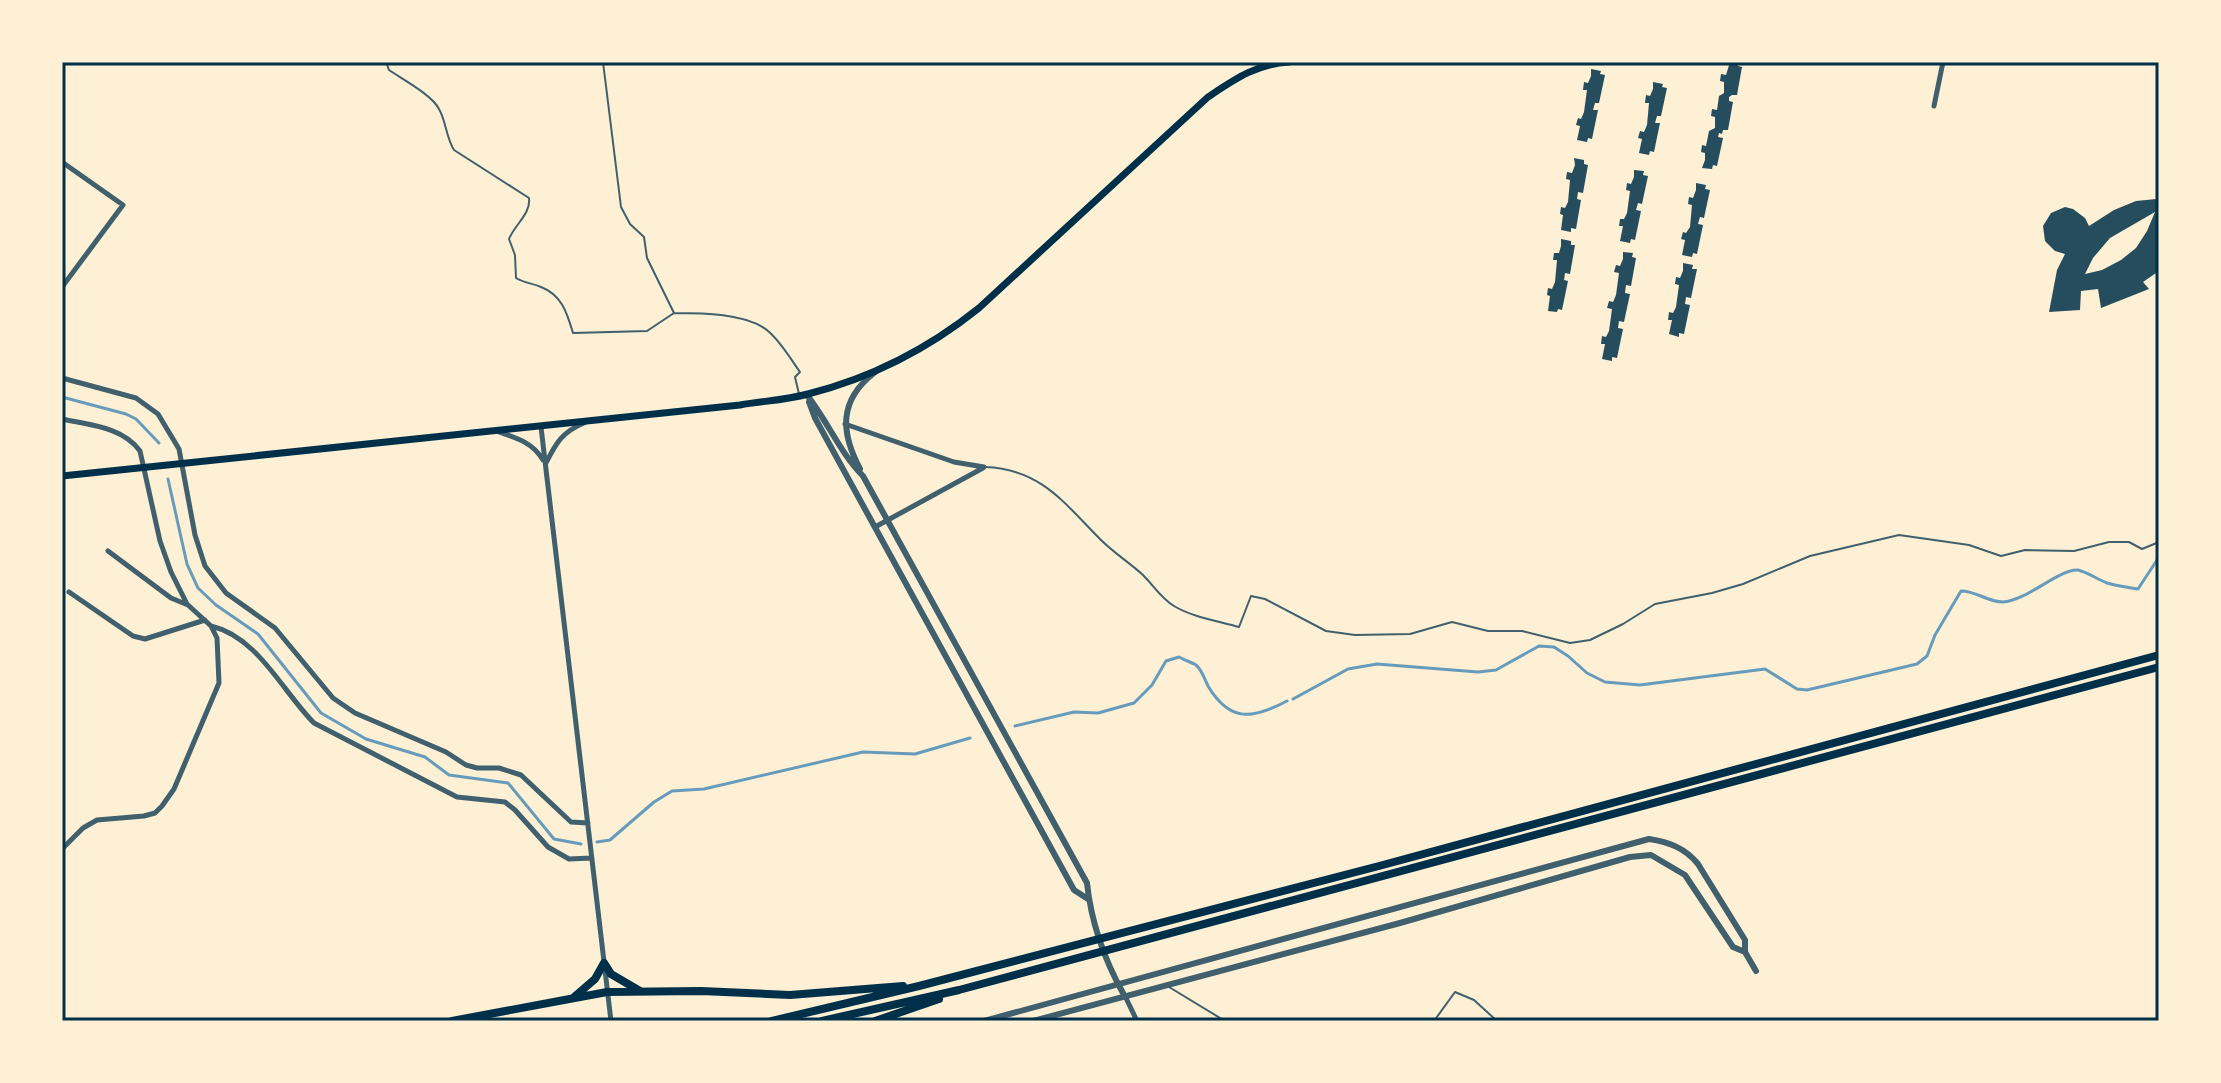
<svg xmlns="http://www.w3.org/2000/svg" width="2221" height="1083" font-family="'Space Grotesk',sans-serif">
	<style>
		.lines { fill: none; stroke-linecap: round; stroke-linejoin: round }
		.stream { stroke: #669bbc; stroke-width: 3 }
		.building { fill: #264d5e; fill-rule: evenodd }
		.service { stroke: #3f606c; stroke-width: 2 }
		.minor { stroke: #3f606c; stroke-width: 5 }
		.tertiary { stroke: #3f606c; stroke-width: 6 }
		.secondary { stroke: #003049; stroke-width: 7 }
		.trunk { stroke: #003049; stroke-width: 8 }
		.neatline { fill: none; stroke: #003049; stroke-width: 3 }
	</style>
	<rect width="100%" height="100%" fill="#fdf0d5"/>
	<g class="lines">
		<path class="stream" d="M62 397 126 414 136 419 159 443
			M168 479 187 564 198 588 216 605 258 634 321 713 366 739 425 757 449 775 508 783 554 839 581 844
			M1293 699 1348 669 1377 664 1478 672 1496 670 1539 646 1554 647 1568 656 1587 673 1605 682 1640 685 1765 669 1797 689 1807 690 1917 664 1927 656 1935 635 1961 591C1977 591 1987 602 2003 602 2026 601 2061 568 2078 570 2087 572 2097 579 2107 583 2117 586 2127 587 2138 589L2159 557
			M1015 726 1074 712 1098 713 1134 703 1152 685 1166 661 1179 657C1184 660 1191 662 1196 665 1202 670 1205 680 1208 686 1230 723 1253 719 1287 701
			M597 842 610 840 654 802 672 791 704 789 863 752 915 754 970 738"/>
	</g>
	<path class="building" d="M1730 62H1738V66L1742 67 1737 95H1732L1729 97V101L1733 102 1728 130H1723L1722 134 1719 133 1718 137 1723 138 1717 166 1713 165 1712 169 1702 168 1705 160V153L1701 152 1702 145 1706 146 1709 131 1715 128V117L1711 116 1712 109 1717 110 1719 96 1724 93V82L1720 81 1721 74 1726 75Z
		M1591 69 1601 71 1600 74 1605 75 1599 103H1595L1593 110H1598L1592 139 1588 138 1587 142 1577 140 1580 126 1576 125 1578 118 1581 119 1584 112 1587 90H1583L1584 82 1588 83 1591 76Z
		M1653 82 1663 84 1662 87 1667 88 1661 116H1657L1655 123H1660L1654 152 1650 151 1649 155 1639 153 1642 139 1638 138 1640 131 1644 132 1647 125 1649 103H1645L1646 95 1650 96 1653 89Z
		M1574 158 1584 160V164L1588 165 1583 193 1578 192 1577 199 1581 200 1576 229 1571 228V232L1561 230 1563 215 1560 214 1561 207 1565 208 1568 202 1570 180 1566 179 1567 172 1572 173 1575 165Z
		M1634 170 1644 171 1643 175 1648 176 1642 204 1638 203 1636 210 1641 211 1635 240 1631 239 1630 243 1620 241 1623 226H1619L1620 219H1624L1627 213 1630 191 1626 190 1627 183 1631 184 1634 177Z
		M1696 183 1706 185 1705 189 1710 190 1704 218 1700 217 1698 224 1703 225 1697 254 1693 253 1692 257 1682 255 1685 240 1681 239 1683 232 1686 233 1690 227 1692 205 1688 204 1689 197 1693 198 1696 190Z
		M2156 192H2159V271L2143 282 2149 289 2101 308 2098 289 2081 291 2080 310 2049 312 2057 270 2065 254 2055 251 2045 241 2043 226 2051 213 2065 207 2073 209 2085 218 2089 226 2114 210 2136 201 2156 199ZM2155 212 2147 231 2136 248 2121 260 2102 270 2085 274 2093 258 2110 238Z
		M1561 239 1571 241V245H1575L1570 274 1565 273 1564 280 1568 281 1562 310 1558 309 1557 312 1548 311 1550 296 1547 295 1548 288 1552 289 1555 282 1557 260H1553L1554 253H1559L1561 246Z
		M1623 252 1633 253 1632 257 1636 258 1631 286 1626 285 1625 293 1630 294 1624 322 1619 321 1618 328 1623 329 1617 358 1612 357V361L1602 359 1605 344H1601L1602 336 1606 337 1609 331 1612 309 1607 308 1609 301 1613 302 1616 295 1619 273 1614 272 1616 265 1620 266 1623 259Z
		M1683 263 1693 265 1692 269H1697L1691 298 1686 297 1685 304 1690 305 1684 334 1679 333V337L1669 334 1672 320H1668L1669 312 1673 313 1676 307 1679 285 1675 284 1676 277 1680 278 1683 271Z"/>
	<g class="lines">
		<path class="service" d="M386 62 389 70C402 79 432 95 439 109 446 121 446 137 454 150L529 198C531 214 515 224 509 239L515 255 516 278C524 283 532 283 541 287 562 295 567 313 573 333L647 331 674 313
			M603 62 621 207 630 224 644 237 647 258 674 313C700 313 747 313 768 331 781 342 790 358 800 372L795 377 799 394
			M985 467C1041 469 1064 503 1101 540 1114 553 1130 563 1143 575 1153 585 1162 599 1174 606 1192 617 1218 621 1239 627L1251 596 1265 599 1326 631 1355 635 1410 634 1452 622 1488 631H1522L1570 643 1590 640 1623 624 1655 604 1712 593 1743 584 1810 556 1899 535 1969 545 2001 556 2025 550 2074 551 2109 542H2129L2142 549 2159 542
			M1169 987 1225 1021
			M1434 1021 1455 992 1474 1000 1497 1021"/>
		<path class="minor" d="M1934 106 1943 62
			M62 162 123 205 62 287
			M62 378 136 398 158 414 179 449 195 535 205 566 226 593 275 628 333 698 355 713 446 752 466 765 477 768H499L521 775 571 822 588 823
			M62 419C90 425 123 427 140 451L160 541 171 572 187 604
			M845 424 954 462 984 467
			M541 427 611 1021
			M499 432C517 438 533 443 543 460
			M546 463C556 443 562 432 584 423
			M875 527 983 468
			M69 592 133 636 145 639 205 620
			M211 626C258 637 282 691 314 723L457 797 505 802 515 810 548 847 569 859 592 858
			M62 849 83 828 97 820 144 816 155 813 162 806 174 789 219 683 217 638 211 626 188 605 171 598 108 551
			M1125 996 1137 1021"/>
		<path class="tertiary" d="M806 394C827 420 840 453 863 476L1087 883C1091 921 1105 961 1124 995
			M809 402 815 418 1074 890 1088 899
			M860 469C841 433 838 401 874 373
			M984 1021 1649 839C1669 842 1685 848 1698 864L1745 940V952L1756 971
			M1033 1021 1400 923 1630 857 1651 855 1685 875 1733 947 1745 952"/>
		<path class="secondary" d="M62 476 740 405C763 401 786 400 808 394 871 378 928 349 979 308L1208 97C1235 79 1256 64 1289 62"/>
		<path class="trunk" d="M573 998 595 979 604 963 611 974 640 991
			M452 1021 607 992 701 991 790 995 903 986
			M772 1021 919 986 1379 866 2159 655
			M822 1021 959 990 2159 667
			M875 1021 939 999"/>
	</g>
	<rect width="2221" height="1083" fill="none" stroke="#fdf0d5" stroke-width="128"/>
	<rect x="64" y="64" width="2093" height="955" class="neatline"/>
</svg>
